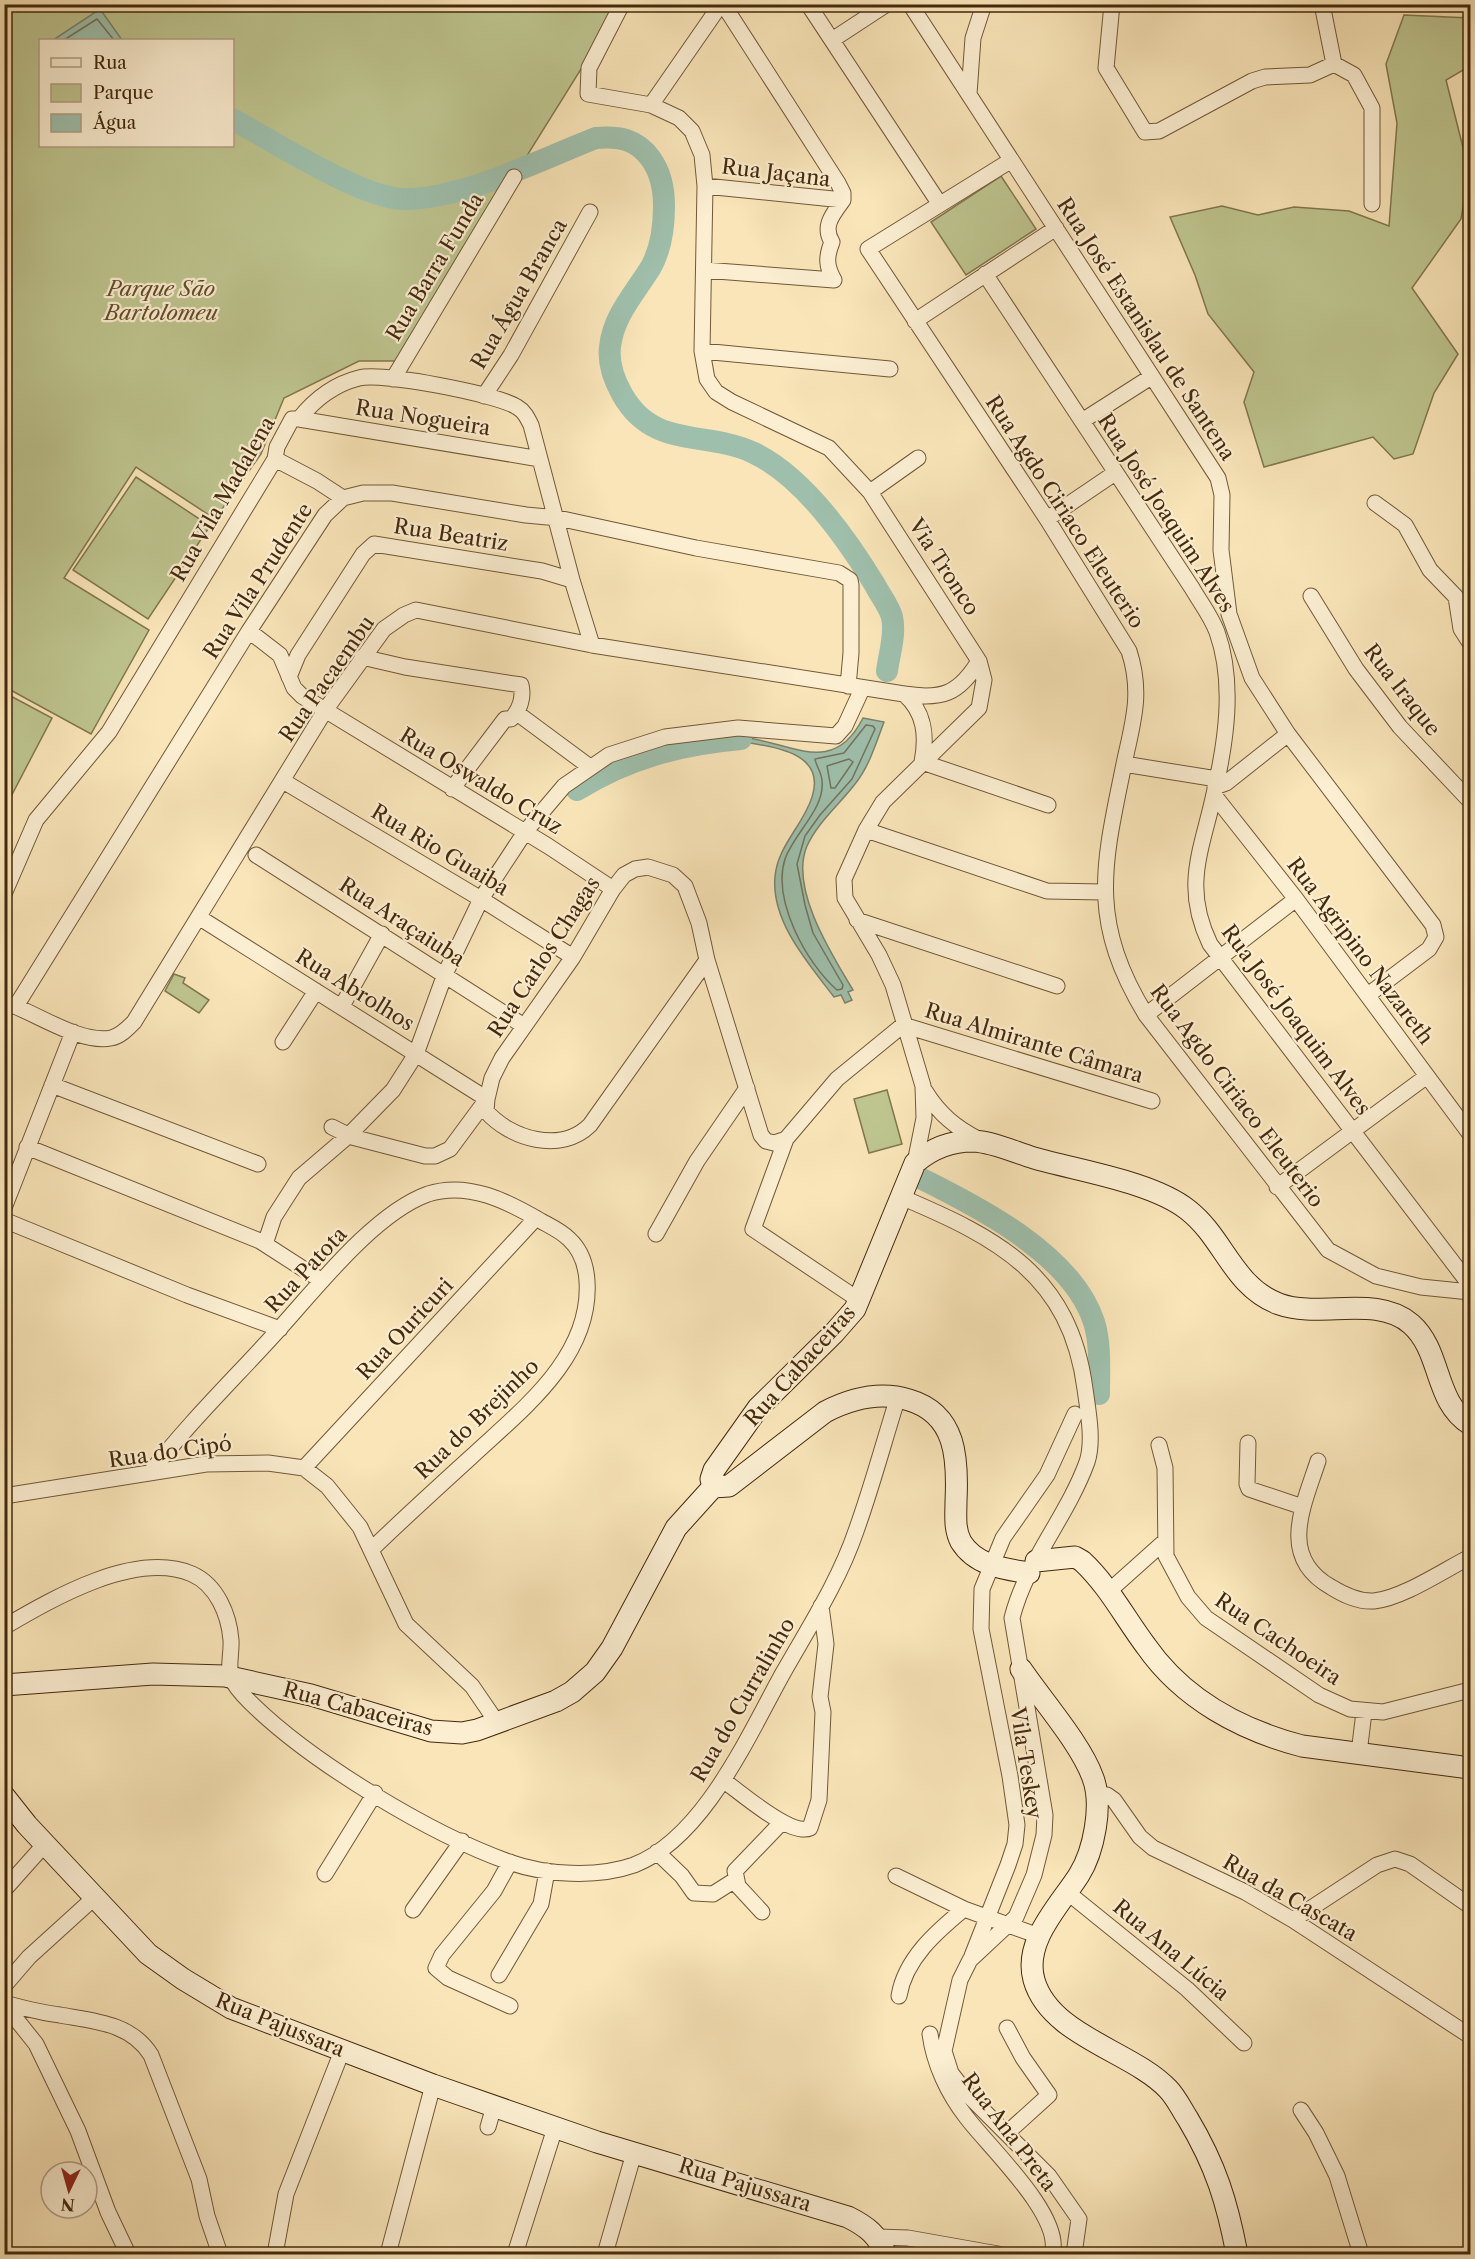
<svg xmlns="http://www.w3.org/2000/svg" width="1475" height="2259" font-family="'Libre Caslon Text',serif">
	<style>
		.green { fill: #bec58f; stroke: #81774e; stroke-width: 1.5; fill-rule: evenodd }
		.water { fill: #9ebfab; stroke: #7a836b; stroke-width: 1.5 }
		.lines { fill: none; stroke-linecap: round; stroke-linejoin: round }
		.shore { stroke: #71745c; stroke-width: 1.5 }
		.river { stroke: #9ebfab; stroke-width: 22 }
		.street-casing { stroke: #715837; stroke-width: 17 }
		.secondary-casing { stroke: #44290c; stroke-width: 23 }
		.street { stroke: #fbeed1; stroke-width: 15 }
		.secondary { stroke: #fbeed1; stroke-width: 21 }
		.labels { text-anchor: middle; stroke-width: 4.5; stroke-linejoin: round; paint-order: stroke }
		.street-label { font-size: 21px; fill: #44290c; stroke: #fbeed1 }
		.park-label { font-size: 21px; font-style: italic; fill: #62502d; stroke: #fbeed1 }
	</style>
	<rect width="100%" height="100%" fill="#f9e5b8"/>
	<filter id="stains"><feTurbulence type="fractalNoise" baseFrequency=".00333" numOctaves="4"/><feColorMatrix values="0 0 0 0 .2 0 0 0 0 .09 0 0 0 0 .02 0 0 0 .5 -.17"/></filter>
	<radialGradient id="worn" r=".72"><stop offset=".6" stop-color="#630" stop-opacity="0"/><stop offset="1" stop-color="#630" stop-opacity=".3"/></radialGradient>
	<path class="green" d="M4 5H621L399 361H359L284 398 261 454 215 519 136 467 64 578 149 630 91 734 5 687ZM40 40H232V146H40Z
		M1404 15 1470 18V66L1446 80 1469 171 1461 219 1412 288 1458 354 1434 393 1413 454 1394 459 1373 437 1264 467 1244 402 1254 372 1208 314 1195 275 1170 217 1222 206 1258 215 1294 207 1349 211 1389 226 1397 123 1386 64Z
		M1001 176 1036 229 966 275 931 222Z
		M136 477 210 526 148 619 73 570Z
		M5 693 52 718 5 808Z
		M174 974 185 978 183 983 209 1000 199 1013 165 991Z
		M887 1090 902 1144 869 1153 854 1099Z"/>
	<path class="water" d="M100 9 122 40H53Z
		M863 718 884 722C876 743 869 767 855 784 839 805 818 822 807 846 789 888 832 955 853 990L848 992 852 1000 845 1003 841 995 834 997C809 964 771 922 775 877 777 851 795 833 806 811 835 757 784 747 741 742L742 737C793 743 833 777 863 718Z"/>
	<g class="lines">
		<path class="shore" d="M64 40 97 19 114 40
			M866 725 873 726 875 729 852 779 820 815 805 836 797 864 805 905 813 933 843 985 842 989 837 990C806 963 772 900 785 859 794 833 825 809 822 781 822 773 816 766 815 759L844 753Z
			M849 759 853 762 835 788H831L827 766Z"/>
		<path class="river" d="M232 119C271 140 364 200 405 199 464 199 541 159 596 138 619 136 637 139 651 159 661 173 664 189 664 206 664 227 661 249 651 267 635 293 613 316 610 347 608 364 614 380 622 394 653 450 706 430 754 453 804 477 847 539 875 585 880 595 889 606 892 617 896 634 889 655 887 671
			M577 790C628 758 682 744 741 739
			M918 1177C977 1206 1072 1254 1094 1322 1101 1345 1099 1370 1099 1394"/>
		<defs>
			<path id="street" d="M622 4 589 68 588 94 651 105 679 118 692 131 702 155 705 186 702 351 707 379 716 392 732 402 829 448 870 492 979 661 984 680 979 708 883 802 866 830 844 879 845 898 879 955 893 985 923 1086 924 1118 915 1163
				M723 4 838 183 843 193V200
				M808 4 939 203
				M910 4 1218 478 1222 495 1221 550 1229 614 1252 678 1288 734 1433 925 1436 937 1429 949 1368 995
				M1112 4 1106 68 1145 132 1159 131 1252 81 1265 77 1310 75 1334 64
				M1322 4 1334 64 1354 75 1372 108V204
				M832 40 887 4
				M969 94 973 38 984 4
				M651 105 721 4
				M1010 161 868 249 1047 519 1129 651C1142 691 1134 719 1125 759 1104 863 1087 918 1146 1015L1328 1250 1376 1276 1421 1287 1470 1292
				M705 186 843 200
				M704 270 834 280
				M985 274 1192 588C1200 602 1211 616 1217 632 1235 683 1226 742 1214 794 1202 850 1182 886 1210 944L1470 1285
				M834 280C826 266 826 257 832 242 822 226 833 214 843 200
				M915 321 1056 228
				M702 351 890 369
				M393 379 514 177
				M484 396 511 355 590 212
				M299 419 540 459
				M1082 421 1151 377
				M275 459 317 481 343 498
				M870 492 918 458
				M1375 503 1405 525 1430 570 1456 597 1461 629 1470 643
				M1047 519 1115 473
				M1311 596 1356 669 1400 727 1470 801
				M249 631 280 655 294 688 302 696 548 846 613 889
				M362 657 405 667 521 685C524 697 520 710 511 719H505L452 789
				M289 677 298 655 363 554 374 544 542 571 572 580
				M904 694C942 700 959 694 979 661
				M517 713 590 767
				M922 762 1048 805
				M1124 764 1217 779
				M283 781 481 899 573 957
				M1215 787 1226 783 1288 734
				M1214 795 1296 899 1470 1134
				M866 830 1047 891 1104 892
				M256 855 524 1026
				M4 894 36 820 109 732 275 459 277 447 292 419H299C314 400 335 384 359 378 382 372 496 394 517 407 524 411 527 417 531 425L572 580 592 645
				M200 918 487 1099 486 1111C510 1139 561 1154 590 1125L707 960
				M857 920 1057 986
				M4 1002C35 1012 79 1044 111 1038 121 1036 128 1028 134 1022L326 709 384 629 404 615 416 610 592 645 904 694C925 712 927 736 922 762
				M16 1006 249 631 325 515 343 498 363 493H392L526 515 558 518 696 548 839 573 850 580 851 585V653L848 686
				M342 1006 382 934
				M1146 1015 1296 899
				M283 1042 316 991
				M52 1085 258 1164
				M925 1091C939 1114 956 1128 980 1140
				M332 1127 352 1137 425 1156H435L450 1149 487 1099 492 1078 502 1058 573 957 613 889 624 875 635 869 648 867 673 875 685 886 699 923 707 960 761 1135 766 1141 774 1143 786 1139
				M27 1147 260 1241 322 1281
				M1277 1187 1427 1076
				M901 1197C998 1238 1070 1275 1085 1389 1088 1411 1094 1441 1087 1462 1067 1517 1026 1562 1012 1618L1045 1815 1044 1835 1034 1875 1016 1917 970 1960 960 1980 944 2051 951 2073 967 2094 1049 2176 1079 2219 1074 2254
				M4 1208 73 1032
				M4 1220 187 1295 280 1329
				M656 1234 697 1161 747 1088
				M265 1244 274 1217 299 1178 348 1136 393 1090 416 1054 445 974 481 899 525 832 564 786 609 755 665 737 738 728 836 736 845 726 862 689
				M859 1300 753 1229 786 1139 837 1079 903 1025 1152 1101
				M1248 1443 1247 1484 1249 1489 1303 1507
				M1159 1445 1165 1468 1166 1556 1188 1597 1206 1618 1319 1695 1350 1709 1383 1712 1470 1690
				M1318 1461C1303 1507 1278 1557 1331 1587 1344 1595 1358 1602 1374 1601 1403 1598 1444 1570 1470 1557
				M304 1468 536 1218
				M150 1473C190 1421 237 1376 281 1327 318 1286 375 1213 428 1194 468 1181 507 1201 541 1221 550 1226 561 1231 569 1239 581 1250 586 1265 587 1281 592 1358 520 1411 470 1458 437 1488 404 1518 372 1549
				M4 1496 206 1464 268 1463 304 1468 327 1486 360 1527 406 1624 472 1686 498 1724
				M1108 1592 1165 1541
				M4 1627C52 1599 135 1550 192 1574 217 1585 229 1615 231 1640 232 1652 227 1668 232 1679 236 1689 246 1698 253 1705 313 1763 430 1834 509 1862 545 1875 597 1878 634 1865 704 1838 749 1734 783 1673 809 1627 839 1581 856 1531 872 1487 884 1441 898 1397
				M1359 1753 1364 1712
				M723 1780C740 1792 791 1837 810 1828L819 1800 823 1712 820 1697 826 1644 821 1606
				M1097 1793 1107 1795 1114 1800 1140 1837 1153 1848 1245 1892 1293 1920 1470 2036
				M657 1852 682 1876 694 1893 713 1894 735 1880
				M510 1862 494 1891 442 1955 436 1968 448 1978 510 2006
				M325 1874 375 1793
				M896 1876 964 1909 1039 1936
				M4 1890 45 1844
				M1067 1892 1187 1989 1244 2043
				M413 1910 462 1841
				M762 1912 738 1886 735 1871 782 1822
				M1293 1920 1377 1865 1395 1859 1410 1864 1470 1906
				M972 1956 1008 1865 1015 1844 1017 1825 1010 1776 981 1629 982 1589 1003 1538 1047 1475 1075 1414
				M499 1975 541 1904 547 1871
				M4 1986 29 1957 94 1898
				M899 1996C905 1959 936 1932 964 1909
				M4 2003C23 2008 41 2013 60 2015 94 2021 131 2023 151 2055L199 2179 207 2216 220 2254
				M4 2004 36 2044 78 2131 108 2212 128 2254
				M1007 2028 1023 2058 1049 2095 1007 2133
				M930 2034C934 2064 948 2094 967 2118 989 2147 1064 2217 1052 2254
				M1301 2110 1316 2133 1337 2176 1361 2254
				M488 2127 494 2106
				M878 2237 908 2238 998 2254
				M275 2254 286 2194 342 2051
				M388 2254 433 2085
				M515 2254 555 2128
				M605 2254 634 2153"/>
			<path id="secondary" d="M713 1487 711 1479 714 1470 758 1408 834 1333 855 1309 915 1163C932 1148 950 1141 973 1141 994 1142 1014 1152 1034 1158 1079 1171 1153 1182 1188 1210 1224 1238 1233 1287 1279 1304 1320 1319 1376 1294 1411 1324 1442 1351 1434 1402 1470 1424
				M713 1487 729 1486 825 1412C852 1398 880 1391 909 1400 957 1414 958 1460 956 1501 956 1515 954 1529 961 1542 976 1566 1005 1569 1029 1573
				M1036 1561 1075 1557 1082 1561C1108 1585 1125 1618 1146 1646 1183 1699 1241 1730 1302 1746L1470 1768
				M1021 1669C1042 1700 1081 1744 1093 1778 1103 1805 1094 1851 1079 1875 1060 1905 1023 1941 1034 1980 1050 2036 1132 2051 1168 2089 1176 2097 1182 2110 1188 2119 1216 2166 1227 2202 1237 2254
				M4 1685 153 1674 225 1676 311 1695 431 1731 462 1733 477 1730 556 1701 572 1692 595 1672 612 1648 676 1528 713 1487
				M4 1796 27 1825 148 1954 183 1979 231 2008 433 2085 597 2142 848 2217C868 2227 877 2235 886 2254"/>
		</defs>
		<use href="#street" class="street-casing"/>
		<use href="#secondary" class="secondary-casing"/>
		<use href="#street" class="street"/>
		<use href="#secondary" class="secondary"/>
	</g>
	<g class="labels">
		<g class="street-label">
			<text transform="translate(776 173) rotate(7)" y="7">Rua Jaçana</text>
			<text transform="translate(435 267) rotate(-59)" y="7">Rua Barra Funda</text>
			<text transform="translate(519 294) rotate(-60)" y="7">Rua Água Branca</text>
			<text transform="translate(1146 329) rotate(57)" y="7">Rua José Estanislau de Santena</text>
			<text transform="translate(423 418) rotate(9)" y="7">Rua Nogueira</text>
			<text transform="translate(223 499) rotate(-60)" y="7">Rua Vila Madalena</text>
			<text transform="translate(1065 512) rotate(57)" y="7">Rua Agdo Ciriaco Eleuterio</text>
			<text transform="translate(1166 513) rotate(57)" y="7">Rua José Joaquim Alves</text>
			<text transform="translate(451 535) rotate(9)" y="7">Rua Beatriz</text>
			<text transform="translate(944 567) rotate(57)" y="7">Via Tronco</text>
			<text transform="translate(258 581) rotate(-57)" y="7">Rua Vila Prudente</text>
			<text transform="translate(327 679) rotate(-55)" y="7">Rua Pacaembu</text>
			<text transform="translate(1402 690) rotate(52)" y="7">Rua Iraque</text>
			<text transform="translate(481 781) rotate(31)" y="7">Rua Oswaldo Cruz</text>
			<text transform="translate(440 850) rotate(31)" y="7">Rua Rio Guaiba</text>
			<text transform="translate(402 922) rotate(33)" y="7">Rua Araçaiuba</text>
			<text transform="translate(1360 951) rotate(53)" y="7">Rua Agripino Nazareth</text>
			<text transform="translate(544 957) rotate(-57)" y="7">Rua Carlos Chagas</text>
			<text transform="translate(355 990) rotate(32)" y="7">Rua Abrolhos</text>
			<text transform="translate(1296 1020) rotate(53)" y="7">Rua José Joaquim Alves</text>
			<text transform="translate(1034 1043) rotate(17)" y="7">Rua Almirante Câmara</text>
			<text transform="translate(1237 1096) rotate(53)" y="7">Rua Agdo Ciriaco Eleuterio</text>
			<text transform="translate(306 1270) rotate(-47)" y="7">Rua Patota</text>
			<text transform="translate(405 1329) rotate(-47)" y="7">Rua Ouricuri</text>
			<text transform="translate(800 1366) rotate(-48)" y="7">Rua Cabaceiras</text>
			<text transform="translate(477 1419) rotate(-44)" y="7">Rua do Brejinho</text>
			<text transform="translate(170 1452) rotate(-8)" y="7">Rua do Cipó</text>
			<text transform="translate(1278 1639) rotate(34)" y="7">Rua Cachoeira</text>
			<text transform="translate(743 1700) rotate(-60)" y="7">Rua do Curralinho</text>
			<text transform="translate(358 1709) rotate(15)" y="7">Rua Cabaceiras</text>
			<text transform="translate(1026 1763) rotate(81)" y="7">Vila Teskey</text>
			<text transform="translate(1290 1898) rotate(30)" y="7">Rua da Cascata</text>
			<text transform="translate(1171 1950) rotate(40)" y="7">Rua Ana Lúcia</text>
			<text transform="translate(280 2025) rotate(22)" y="7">Rua Pajussara</text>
			<text transform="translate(1009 2132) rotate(53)" y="7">Rua Ana Preta</text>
			<text transform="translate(745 2185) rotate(17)" y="7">Rua Pajussara</text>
		</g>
		<g class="park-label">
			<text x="161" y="296">Parque São<tspan x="161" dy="24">Bartolomeu</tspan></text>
		</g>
	</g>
	<rect width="1475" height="2259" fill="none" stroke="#f9e5b8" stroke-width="24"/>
	<rect x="6" y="6" width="1463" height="2247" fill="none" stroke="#44290c" stroke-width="3"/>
	<rect x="12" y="12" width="1451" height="2235" fill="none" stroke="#44290c" stroke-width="1.5"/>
	<rect x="39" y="39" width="195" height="108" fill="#fbeed1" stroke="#b29f82" stroke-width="1.5"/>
	<rect x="51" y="58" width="30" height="9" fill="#fbeed1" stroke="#b29f82" stroke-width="1.5"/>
	<text x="93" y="69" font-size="18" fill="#44290c">Rua</text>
	<rect x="51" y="84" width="30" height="18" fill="#bec58f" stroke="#b29f82" stroke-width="1.5"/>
	<text x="93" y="99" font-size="18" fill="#44290c">Parque</text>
	<rect x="51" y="114" width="30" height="18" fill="#9ebfab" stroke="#b29f82" stroke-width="1.5"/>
	<text x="93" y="129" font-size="18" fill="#44290c">Água</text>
	<g transform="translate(69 2190) rotate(185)"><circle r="28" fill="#fbeed1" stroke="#b29f82" stroke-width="1.5"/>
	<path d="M0-4.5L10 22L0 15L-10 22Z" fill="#8f2418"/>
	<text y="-9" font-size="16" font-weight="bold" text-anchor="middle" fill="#44290c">N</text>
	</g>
	<rect width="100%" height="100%" filter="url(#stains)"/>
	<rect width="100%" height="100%" fill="url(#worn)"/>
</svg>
